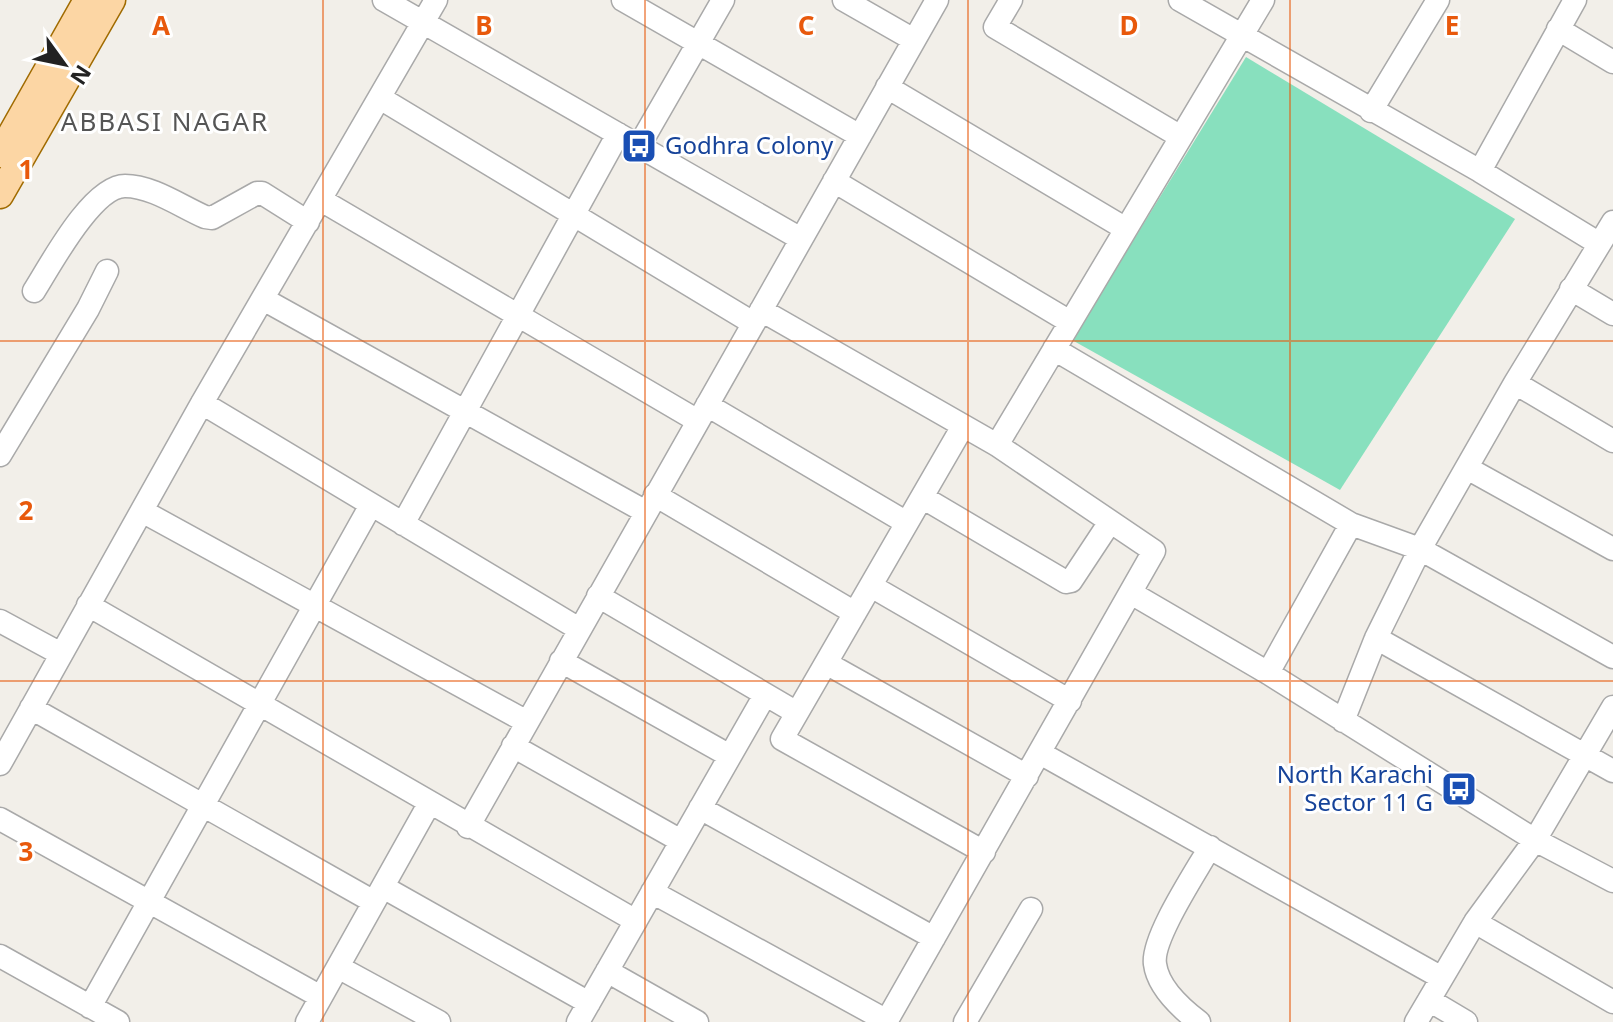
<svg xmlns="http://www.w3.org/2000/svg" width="1613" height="1022" font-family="'Noto Sans',sans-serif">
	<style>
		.pitch { fill: #88e0be }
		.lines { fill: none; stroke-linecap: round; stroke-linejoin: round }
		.minor-casing { stroke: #a9a9a9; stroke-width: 25 }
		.major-casing { stroke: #a06b00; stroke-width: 29 }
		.minor { stroke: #fff; stroke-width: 22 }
		.major { stroke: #fcd6a4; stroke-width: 26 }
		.grid { fill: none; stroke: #e8590c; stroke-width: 2; stroke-opacity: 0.55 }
		.labels { text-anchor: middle; stroke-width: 6; stroke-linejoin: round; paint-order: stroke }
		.transit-label { font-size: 24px; fill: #164399; stroke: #fff; text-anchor: start }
		.neighbourhood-label { font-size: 26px; letter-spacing: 2px; fill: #555; stroke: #fff }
		.grid-label { font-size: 26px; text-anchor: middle; font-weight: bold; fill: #e8590c; stroke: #fff; stroke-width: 6; stroke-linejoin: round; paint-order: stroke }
	</style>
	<rect width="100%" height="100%" fill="#f2efe9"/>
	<path class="pitch" d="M1246 57 1515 219 1340 490 1072 340Z"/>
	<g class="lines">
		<defs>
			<path id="minor" d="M384 0 801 239
				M623 0 860 136
				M844 0 914 40
				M1011 0 995 27 1181 137
				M1180 0 1480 171 1598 243
				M1558 29 1613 62
				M887 87 1126 229
				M380 98 753 323
				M1371 111 1438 0
				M639 146 723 0
				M1480 171 1575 0
				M834 181 1070 322
				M321 200 698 421
				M1571 289 1613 314
				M34 291C50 266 92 186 125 186 152 186 180 206 205 217L212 218 257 193H262L308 222
				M263 299 646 512
				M761 310 997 445 1154 551 886 1022
				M1054 349 1351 524 1420 549 1613 657
				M1515 383 1613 441
				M202 403 579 629
				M707 405 907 523
				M963 426 782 739 984 852
				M997 445 1263 0
				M0 455 88 309 107 271
				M1467 468 1613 549
				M655 495 855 613
				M922 497 1066 582 1071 581 1110 522
				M142 511 527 722
				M403 524 618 134
				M871 586 1070 701
				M1131 593 1268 673 1535 840 1613 881
				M598 596 797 713
				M88 605 636 921
				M0 621 61 654
				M1376 638 1613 771
				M561 661 730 756
				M826 663 1027 776
				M1268 673 1351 524
				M31 708 374 902
				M1343 721 1376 638 1420 549 1515 383 1613 222
				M513 746 681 841
				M1040 753 1442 978
				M0 764 202 403 436 0
				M700 808 934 938
				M0 819 321 997
				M468 827 937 0
				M383 887 589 1003
				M652 892 887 1021
				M1475 922 1613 1002
				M0 956 118 1022
				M338 967 439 1022
				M607 971 697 1022
				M1429 1000 1466 1022
				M90 1007 371 505
				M307 1022 429 804
				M578 1022 765 695
				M965 1022 1031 909
				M1199 1022C1182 1009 1158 988 1155 964 1151 939 1196 872 1210 847
				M1416 1022 1475 922 1535 840 1613 707"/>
			<path id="major" d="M0 154 87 0
				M0 195 112 0"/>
		</defs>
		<use href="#minor" class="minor-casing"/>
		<use href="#major" class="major-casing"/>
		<use href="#minor" class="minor"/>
		<use href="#major" class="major"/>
	</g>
	<path class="grid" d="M323 0V1022M645 0V1022M968 0V1022M1290 0V1022M0 341H1613M0 681H1613"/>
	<defs>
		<symbol id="bus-square" viewBox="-11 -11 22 22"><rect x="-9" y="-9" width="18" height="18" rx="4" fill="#1a4fb4" stroke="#fff"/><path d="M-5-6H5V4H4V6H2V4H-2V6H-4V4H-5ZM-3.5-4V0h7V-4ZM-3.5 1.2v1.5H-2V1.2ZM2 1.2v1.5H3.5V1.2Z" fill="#fff"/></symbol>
	</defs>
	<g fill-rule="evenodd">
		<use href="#bus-square" x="619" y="126" width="40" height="40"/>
		<use href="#bus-square" x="1439" y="769" width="40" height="40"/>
	</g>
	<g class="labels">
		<g class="transit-label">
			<text x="665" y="154">Godhra Colony</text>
			<text x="1433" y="783" text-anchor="end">North Karachi<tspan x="1433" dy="28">Sector 11 G</tspan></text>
		</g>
		<g class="neighbourhood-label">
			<text x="165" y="131">ABBASI NAGAR</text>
		</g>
	</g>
	<g class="grid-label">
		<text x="161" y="35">A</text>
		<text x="484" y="35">B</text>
		<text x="806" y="35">C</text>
		<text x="1129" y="35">D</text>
		<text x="1452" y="35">E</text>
		<text x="26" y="179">1</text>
		<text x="26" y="520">2</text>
		<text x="26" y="861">3</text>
	</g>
	<g transform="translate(64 64) rotate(123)" stroke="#ffffff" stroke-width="6" paint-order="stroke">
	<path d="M0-6L14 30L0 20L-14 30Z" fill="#222222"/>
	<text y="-12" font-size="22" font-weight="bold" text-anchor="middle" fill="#222222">N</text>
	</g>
</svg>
